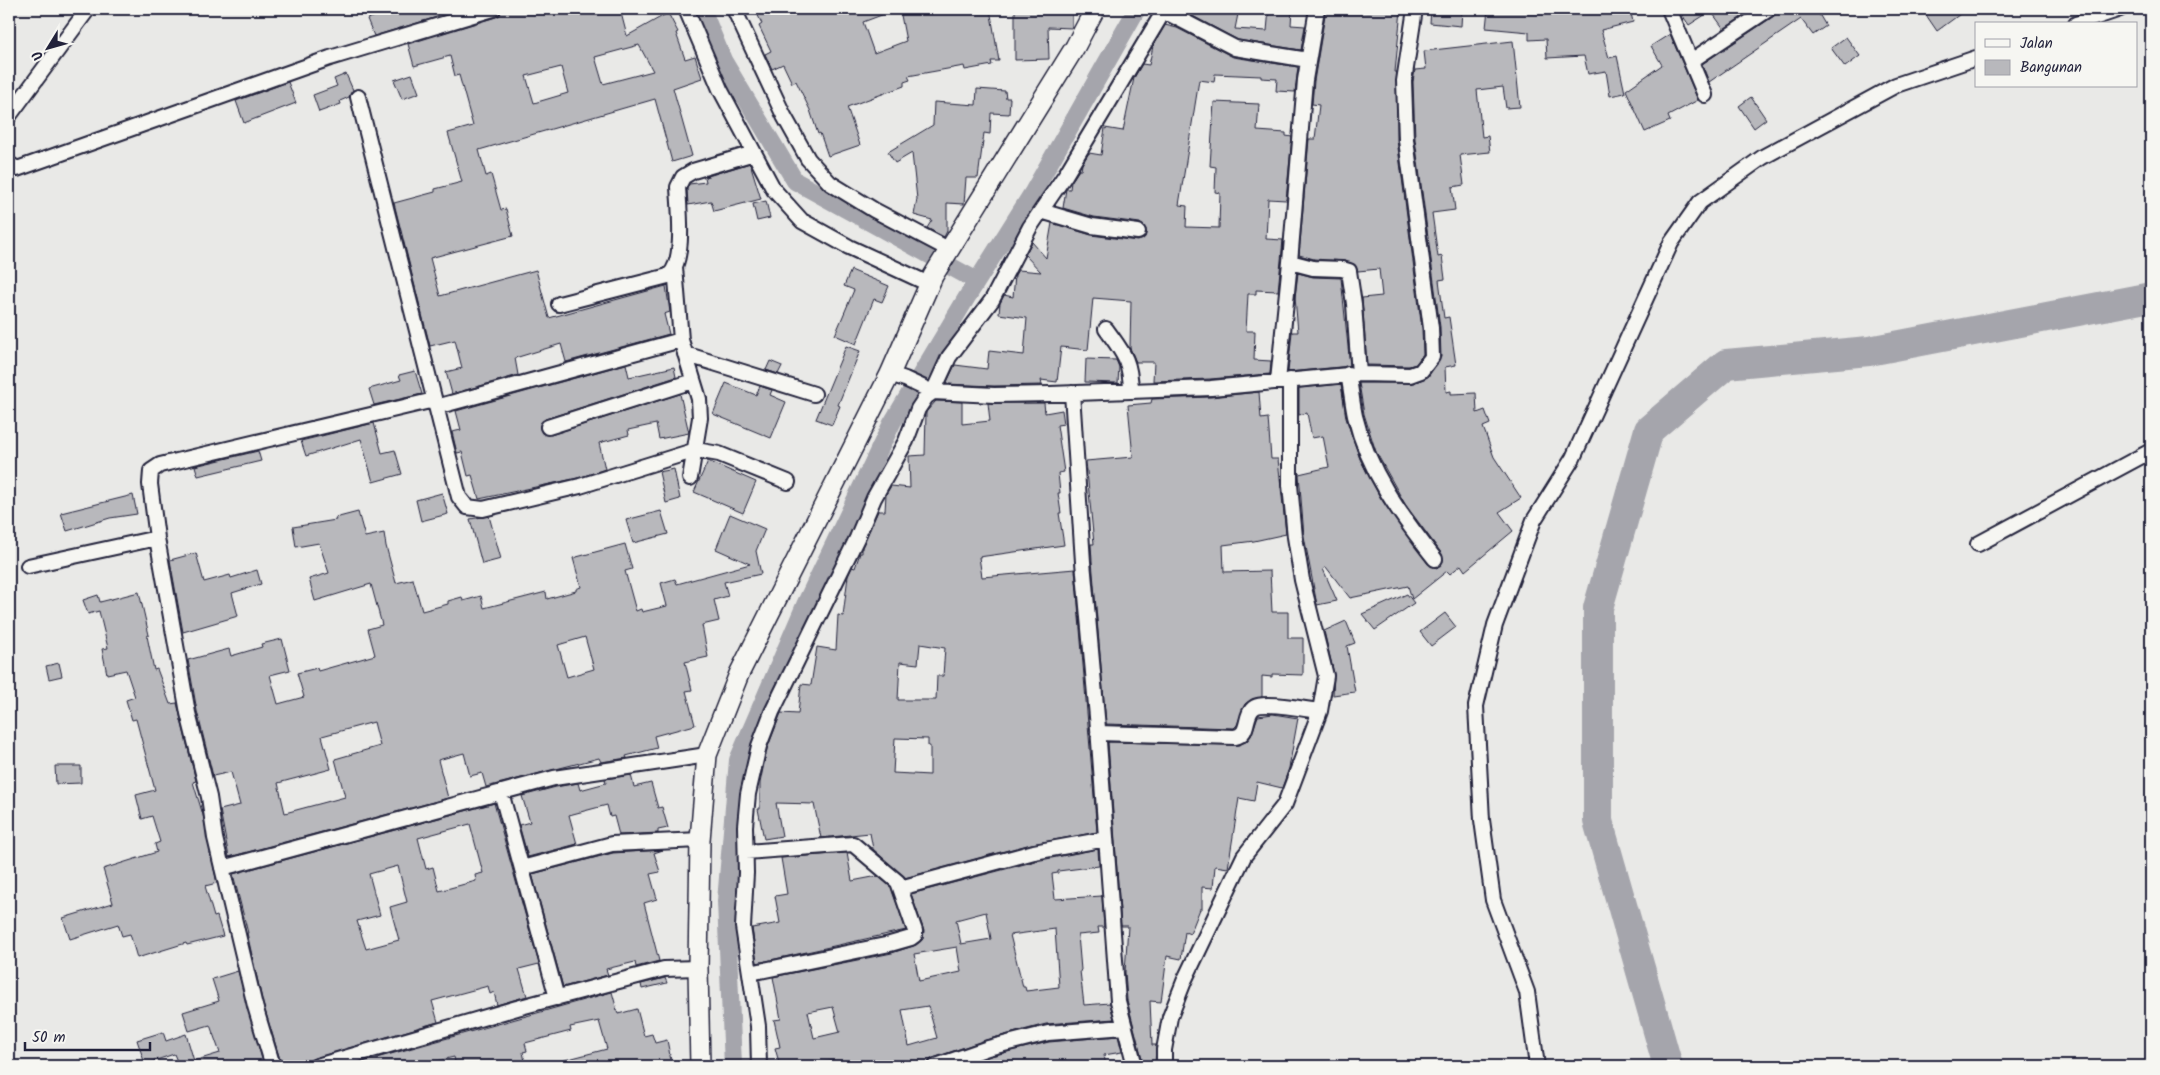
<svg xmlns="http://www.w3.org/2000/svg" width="2160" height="1075" font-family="Kalam,sans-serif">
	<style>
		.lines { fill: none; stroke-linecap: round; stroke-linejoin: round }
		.canal { stroke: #a5a5ac; stroke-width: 18 }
		.river { stroke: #a5a5ac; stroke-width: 30 }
		.building { fill: #b8b8bc; stroke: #22223b; fill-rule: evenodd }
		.street-casing { stroke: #22223b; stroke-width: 18 }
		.secondary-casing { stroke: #22223b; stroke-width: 22 }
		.street { stroke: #f6f6f2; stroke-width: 14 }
		.secondary { stroke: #f6f6f2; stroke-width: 19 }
	</style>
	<rect width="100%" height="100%" fill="#e9e9e7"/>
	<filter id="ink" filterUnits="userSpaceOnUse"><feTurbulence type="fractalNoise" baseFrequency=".02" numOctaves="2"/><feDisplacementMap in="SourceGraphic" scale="10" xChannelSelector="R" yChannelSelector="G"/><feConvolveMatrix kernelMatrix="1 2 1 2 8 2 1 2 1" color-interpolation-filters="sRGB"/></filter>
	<g filter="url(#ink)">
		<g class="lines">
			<path class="canal" d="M702 9 723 60 795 181 977 281
				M733 1066 726 901 738 760 805 605 892 423 967 297 1033 192 1137 9"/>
			<path class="river" d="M1668 1066 1598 821V608L1649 430 1726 364 1869 351 2151 297"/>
		</g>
		<path class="building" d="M396 9H463L374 36 367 19Z
			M502 9H620L627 36 668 13 678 32 676 33 685 59 695 56 702 78 673 88 692 156 672 162 655 99 479 150 486 176 491 174 501 210 506 209 513 236 430 258 440 296 536 270 549 318 666 286 670 312 664 314 669 334 566 362 561 344 515 358 518 375 452 394 446 372 462 368 455 340 430 346 394 203 435 192V189L462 182 448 133 473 126 459 75 455 76 450 56 414 66 408 44 496 17 500 15ZM639 45 653 71 603 84 595 57ZM561 67 568 93 534 103 526 76Z
			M755 9H895V10L863 22 874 53 906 41 900 10 990 9 999 61H991L992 65 965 70 964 66 908 76 910 80 904 82V86L847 107 860 145 828 156 820 133 818 134 810 110 796 81 792 83 783 64 772 69 765 54 771 51 759 26 762 24Z
			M1015 9H1072V28L1048 27 1049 59 1015 60Z
			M1190 9H1239L1235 29 1267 31 1269 9H1292L1291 25 1305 26 1301 50 1238 40 1189 14Z
			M1326 9 1370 12 1371 9 1401 10 1395 72H1397V140L1422 329 1423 354 1416 364 1409 366 1367 365 1362 298 1382 296 1379 269 1358 271 1355 265 1344 261 1314 259 1299 255 1309 139H1315L1319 105 1312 104 1314 81Z
			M1431 9H1462L1461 26 1430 23Z
			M1488 9H1630L1633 22 1601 30 1609 58 1617 56 1625 93 1610 96 1606 71 1588 74 1584 56 1547 58 1546 39 1529 40V32L1486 28Z
			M1678 9H1754L1724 29 1711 11 1689 25Z
			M1778 9H1816L1826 26 1813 35 1801 19 1709 82 1702 64 1774 16Z
			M1922 9H1967L1937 31Z
			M1165 25 1177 28 1233 57 1298 67 1295 92 1276 91 1277 79 1261 78V76L1215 74 1214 82 1199 80 1179 205 1187 206 1186 227 1219 228 1220 193 1215 192 1216 167 1210 166 1214 102 1259 104 1257 131 1286 133V136L1292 137 1286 200 1268 199 1266 239 1283 240 1278 291 1256 290V294H1248L1246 331H1255L1254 360 1271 361 1270 374 1210 379 1153 381 1154 362H1136L1130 348 1131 301 1093 298 1088 350 1061 347 1057 382 1041 380 1042 385 994 386 946 384 955 365 987 369 989 351 1024 355 1027 318 999 314 1000 303 1004 295 1013 297 1015 275 1018 270 1041 272 1025 255 1032 242 1046 258 1052 223 1091 235 1137 241 1145 237 1146 229 1140 223 1094 217 1063 208 1066 189H1070L1071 182 1079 170H1081L1082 164 1089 153 1101 155 1105 128 1123 131 1134 78 1142 64 1149 65 1153 46Z
			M1670 34 1698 100 1668 116 1670 121 1645 132 1626 90 1662 65 1651 46Z
			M1846 37 1860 56 1845 67 1831 48Z
			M1513 41 1520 107 1506 108 1503 87 1477 90 1482 137 1488 136 1490 152 1460 155 1464 185 1452 187 1455 210 1432 213 1438 257 1442 256 1445 279 1439 280 1444 318 1449 317 1456 365 1445 367 1446 392 1451 391V394L1476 393 1477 413 1485 410 1490 424 1483 427 1494 457 1521 498 1499 512 1513 531 1465 571 1461 565 1450 574 1447 571 1412 599 1408 586 1350 598 1326 567 1323 569 1337 601 1317 605 1304 536 1299 474 1329 467 1323 436 1312 438 1307 413 1299 415V388L1341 384 1346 418 1353 439 1360 459 1380 497 1428 564 1437 568 1443 562 1442 554 1405 504 1376 452 1364 414 1359 383H1413L1428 377 1441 357 1440 327 1415 139 1413 82 1415 70 1426 69 1424 51Z
			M346 74 353 90 349 97 340 101 341 104 319 112 313 95 337 86 334 79Z
			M412 74 419 93 402 99 394 80Z
			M288 82 296 103 244 123 236 101Z
			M977 89 1005 91 1006 98H1010L1009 114 991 113 990 134 984 133 978 178H966L964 204 947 203V231L944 237 927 228 932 220 914 215 917 199 912 153 895 163 888 152 933 125 934 102 976 105Z
			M1751 97 1766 119 1754 128 1739 106Z
			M750 163 761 199 714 211 711 201 688 205 687 189 689 184 706 182 705 177Z
			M766 201 770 218 757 221 753 204Z
			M851 270 889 286 882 302 874 299 856 344 835 335 854 290 844 286Z
			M1298 273 1313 277 1341 278 1350 366 1288 372 1292 332H1298L1295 297Z
			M846 346 860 351 838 405 840 406 832 425 816 419Z
			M1086 359 1116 360 1119 367 1118 383 1085 382Z
			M770 361 782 366 778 374 766 370Z
			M626 364 629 377 674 367 676 377 545 419 540 425 542 433 551 435 680 394 689 433 659 439 656 424 628 430 629 435 599 443 605 469 578 478 479 499 472 475 468 476 462 452 457 453 452 432 461 430 456 411Z
			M415 371 422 394 374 405 369 389 401 380 399 375Z
			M726 383 756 395 760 386 772 390 770 395 786 402 771 438 713 414Z
			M1259 392 1261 419 1268 418 1271 459H1278L1286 534 1254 541 1223 545 1224 572 1270 571 1272 612H1288V638H1303V675L1272 674V677L1262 676V697L1252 699 1245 704 1237 725 1234 728 1106 724 1092 561 1091 544H1094L1086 461 1133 457 1128 405 1151 403 1152 399 1211 397Z
			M936 401 962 402V424L990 421 988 403H1044L1045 413 1062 410 1064 424 1057 425 1064 472 1058 473 1060 493H1058L1061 513H1059L1064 545 979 557 982 577 1075 569 1097 832 1032 844 905 878 873 849 870 833 821 838 814 804 776 803 782 836 764 839 758 809H760V783L767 749 781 713 798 714 801 684 811 685 817 647 836 650 838 615 843 616 848 576 852 567 855 568 860 553H862V547L878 511H885L886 494 891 486 910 488 909 456 925 455 926 412ZM920 644 945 648 943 676H937L936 700H898L900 662 918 664ZM895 738 928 739V746H930V775L893 773Z
			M374 423 382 453 395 450 402 474 373 482 361 439 306 456 301 441Z
			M258 451 261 461 198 476 195 466Z
			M708 461 756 482 743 513 694 492Z
			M674 469 680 499 666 503 659 472Z
			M442 493 448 514 421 521 416 500Z
			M133 495 137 514 110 518 67 531 61 513Z
			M661 511 668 534 633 543 626 520Z
			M358 512 365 537 384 533 386 546 396 583 413 579 422 611 448 604V601L462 597 463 601 481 596 484 608 546 592 547 599 576 591V589L581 587 573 558 625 544 632 569 625 571 636 611 641 609 642 612 667 606 661 583 675 579 677 584 750 564 716 549 730 514 765 529 756 551 761 574 724 582 728 596 714 600 719 621 702 625 708 657 685 662 692 690 686 691 695 725 654 736 657 748 626 756 627 758 601 762 599 758 486 787 482 773 470 776 464 753 438 760 448 798 229 857 220 810 240 805 231 772 213 776 197 711 188 660 229 649 231 656 262 647 261 644 282 639 290 670 270 675 278 704 304 697 297 673 317 668 318 671 375 655 368 629 382 625 371 584 315 601 309 579 329 573 319 543 296 547 293 527 336 520 335 518ZM585 637 594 669 567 677 558 645ZM374 722 380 746 335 759 345 797 285 813 278 783 331 769 322 736Z
			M489 516 501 559 482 564 470 519Z
			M196 553 204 582 230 575 231 578 257 570 261 584 232 593 238 616 183 632 170 560Z
			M139 592 149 635 147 636 154 670 157 669 170 704 177 703 196 781 193 782 203 815 217 883 205 886 214 917 217 916 223 936 187 945 186 943 137 958 130 934 122 936 118 924 70 939 63 918 113 903 103 869 157 852 155 844 160 842 152 816 142 819 136 795 155 790 136 719 132 720 126 700 135 697 126 670 107 674 102 649 108 648 99 611 88 614 83 600 98 595 100 602Z
			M1407 594 1414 603 1375 630 1362 614Z
			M1445 613 1456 627 1431 646 1420 632Z
			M1346 621 1355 643 1347 646 1355 692 1333 695 1334 674 1324 631Z
			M59 663 62 676 49 679 46 666Z
			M1273 714 1298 718 1289 768 1282 788 1257 782 1254 801 1239 798 1228 868 1215 866 1213 888 1202 887V909H1200L1190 934 1185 932 1181 959 1167 956 1161 1002 1150 1001 1152 1045H1156L1155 1066H1144L1127 1000 1125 972 1128 926H1121L1108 742 1238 745 1246 742 1251 736 1258 716Z
			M55 766H81V783L56 784Z
			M631 775 634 787 651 783 658 808 662 807 668 828 658 830V833L619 835 614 816 610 817 607 805 569 815 577 844 528 857 519 825 530 822 522 796 556 787 578 783 580 790 606 783 605 779Z
			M494 803 539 964 519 969 527 996 497 1005 494 992 490 994 488 986 432 1001 438 1022 315 1058 310 1060 308 1066H282L263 1004 247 933H248L233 874ZM470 824 483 873 475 875 476 881 439 891 433 867 426 869 418 838ZM398 866 407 902 390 907 399 940 366 949 357 921 380 915 369 874Z
			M1098 849 1099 866 1058 871V873L1052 874 1055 899 1102 896 1104 927H1098L1099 933 1078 935 1081 970 1080 971 1084 1005 1110 1003 1114 1019 1046 1024 986 1040 933 1058 929 1061 927 1066H832L831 1061 805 1066H780L775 1048 780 1047 774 1020 781 1019 773 977 892 953 916 945 923 939 924 931 911 894 1036 861ZM986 912 991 939 961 944 956 920ZM1055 929 1059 987 1026 991 1025 987H1023L1010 935ZM957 947 961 972 919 981 914 954ZM928 1006 937 1038 909 1046 902 1010ZM833 1007 840 1032 814 1038 808 1012Z
			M663 850 654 853 660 872 650 874 657 899 644 903 659 961 636 967 635 962 606 969 608 975 563 987 532 874 613 853Z
			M847 853 852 881 878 876 891 887 906 930 757 963 752 928 780 923 775 896 787 894 781 858Z
			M238 971 264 1066H179L174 1054 145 1064 137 1040 163 1032 166 1041 186 1034 194 1061 220 1053 210 1025 189 1031 183 1012 219 1001 212 979Z
			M665 978 667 983 642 989 641 984Z
			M612 992 618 1014 637 1009 644 1036 652 1034 655 1043 667 1040 672 1066H615V1063L601 1066H558L557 1062 607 1049 599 1021 570 1027 571 1031 525 1043 527 1051 523 1052 526 1066H507V1063L495 1066H456L454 1057 416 1066H348Z
			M1118 1036 1122 1052 1104 1055 1106 1066H962L990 1056 1049 1042Z"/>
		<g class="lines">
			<defs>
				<path id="street" d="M686 9 720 89 774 190 802 221 849 247 929 284
					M734 9 784 116 808 159 830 183 874 210 950 250
					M1317 9 1305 80 1290 262 1313 268 1342 269 1349 271 1354 304 1359 374
					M1669 9 1705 95
					M1164 11 1235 48 1308 60
					M2076 24 2120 9
					M1691 61 1769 9
					M358 97 459 497 467 507 483 509 580 486 696 450 719 454 788 482
					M9 116 88 9
					M9 164 17 169 330 58 493 9
					M1041 211 1092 226 1138 232
					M675 267 681 340 699 399 700 418 690 478
					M559 304 668 276C686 263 679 208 678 187L683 177 693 171 754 153
					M1106 329C1123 353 1130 359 1131 390
					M685 354 814 394
					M890 374 905 379 933 392 994 395 1050 394 1211 388 1359 374 1410 375 1421 371 1432 357 1431 328 1406 140 1404 81 1415 9
					M1348 374C1351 388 1352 402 1355 416 1368 471 1401 516 1435 559
					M1278 381 1290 262
					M1072 393 1083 562 1098 728 1118 1001 1135 1066
					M436 407 681 340
					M548 427 693 381
					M1978 544 2151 451
					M28 566 157 538
					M1098 733 1235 737C1251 734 1243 714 1255 707 1265 701 1307 710 1320 711
					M501 792 557 998
					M746 852 853 844 898 882 915 931V935L911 938 890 944 750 973
					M222 868 554 778 707 755
					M522 868 612 844 700 840
					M900 888 1034 852 1106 839
					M273 1066 255 1006 215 838 209 797 188 713 157 538 150 484 151 471 160 465 434 400
					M317 1066 517 1008 664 969 698 968
					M759 1066 758 1026 743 927 746 873 745 826 748 794 759 746 772 712 857 538 874 498 906 441 918 409 926 397 933 392 949 357 992 300 1030 227 1066 174 1165 9
					M936 1066 988 1048 1048 1033 1125 1027
					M1164 1066V1050L1170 1017 1185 979 1244 856 1285 804 1320 711 1326 676 1302 580 1295 537 1290 485V380
					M1537 1066 1527 992 1493 900 1482 820 1476 706 1495 625 1534 520 1573 458 1671 243 1700 202 1763 157 1896 85 1976 58"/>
				<path id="secondary" d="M700 1066 698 968 700 840 707 755 739 674 890 374 933 276 1075 47 1095 9"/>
			</defs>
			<use href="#street" class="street-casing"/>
			<use href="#secondary" class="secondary-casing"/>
			<use href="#street" class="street"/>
			<use href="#secondary" class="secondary"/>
		</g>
	</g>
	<rect width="2160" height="1075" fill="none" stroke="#f6f6f2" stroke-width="30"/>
	<rect x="15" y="15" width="2130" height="1045" fill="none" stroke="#22223b" stroke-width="2" filter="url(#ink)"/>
	<rect x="1975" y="22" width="162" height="65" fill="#f6f6f2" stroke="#a1a1a9"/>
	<rect x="1985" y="39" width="25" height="8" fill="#f6f6f2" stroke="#a1a1a9"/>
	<text x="2020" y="48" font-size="15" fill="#22223b">Jalan</text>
	<rect x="1985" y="60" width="25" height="15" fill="#b8b8bc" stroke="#a1a1a9"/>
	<text x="2020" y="72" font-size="15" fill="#22223b">Bangunan</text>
	<g transform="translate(48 48) rotate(233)" stroke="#f6f6f2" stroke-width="4" paint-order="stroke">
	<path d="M0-4L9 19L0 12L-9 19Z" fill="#22223b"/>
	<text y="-8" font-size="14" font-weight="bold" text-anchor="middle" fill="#22223b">U</text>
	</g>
	<path d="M25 1042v8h125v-8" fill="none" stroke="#22223b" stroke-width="2.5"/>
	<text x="32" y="1042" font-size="15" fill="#22223b" stroke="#f6f6f2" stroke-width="4" paint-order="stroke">50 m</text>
</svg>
